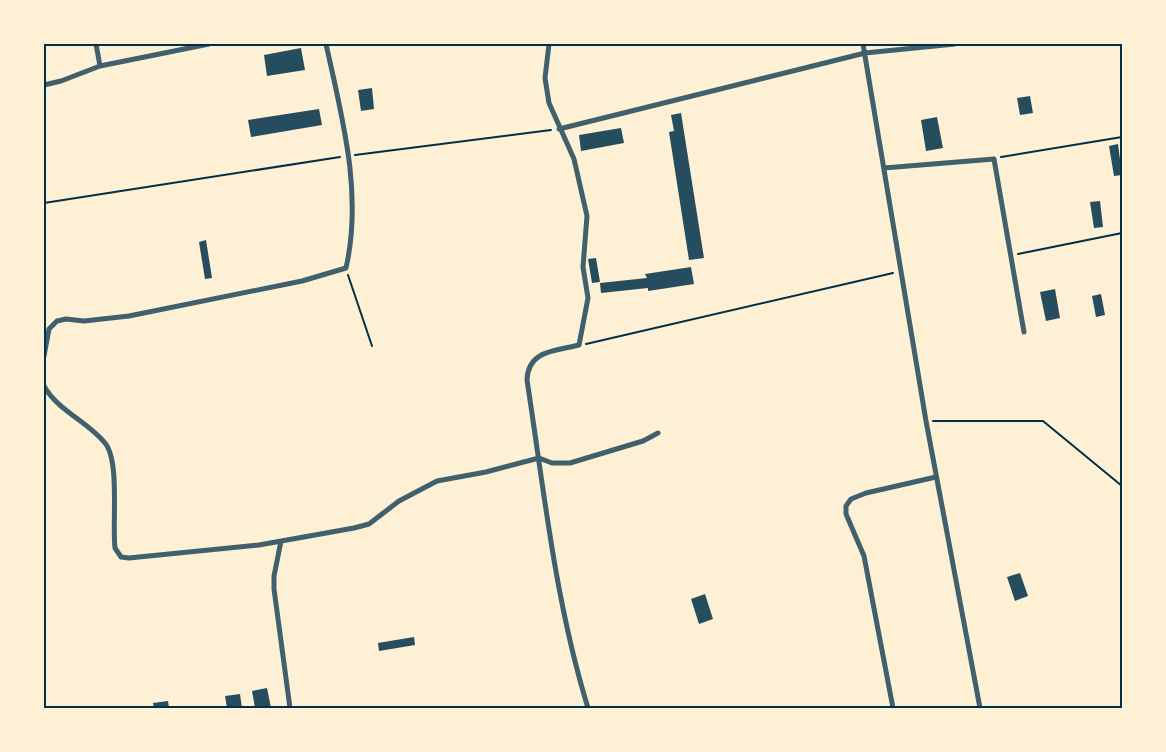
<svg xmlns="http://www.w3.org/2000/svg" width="1166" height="752" font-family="Ubuntu,sans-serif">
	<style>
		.building { fill: #264d5e }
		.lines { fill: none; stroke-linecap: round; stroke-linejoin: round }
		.path { stroke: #003049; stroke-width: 2 }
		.minor { stroke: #3f606c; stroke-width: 5 }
		.neatline { fill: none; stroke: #003049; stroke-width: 2 }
	</style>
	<rect width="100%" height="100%" fill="#fdf0d5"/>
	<path class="building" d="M301 48 305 70 267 76 264 55Z
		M372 88 374 109 361 111 358 90Z
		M1030 96 1033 113 1020 115 1017 98Z
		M319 109 322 125 251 137 248 120Z
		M681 113 704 258 689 260 669 132 674 131 671 115Z
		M937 117 943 148 926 151 921 120Z
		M621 128 624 143 581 151 579 135Z
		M1118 144 1122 175 1114 176 1109 146Z
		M1100 201 1103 227 1094 228 1090 202Z
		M206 240 212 278 205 279 199 242Z
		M596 258 600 282 592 283 588 259Z
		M691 267 694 284 648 291V288L601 293 600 283 647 278 645 274Z
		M1055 289 1060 318 1046 321 1040 292Z
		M1101 294 1105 315 1096 317 1092 296Z
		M1020 573 1028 596 1015 601 1007 577Z
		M705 594 713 619 699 624 691 599Z
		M414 637 415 645 379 651 378 643Z
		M267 688 271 708H255L252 691Z
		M240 694 242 708H227L225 696Z
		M168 701 169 708H154L153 703Z"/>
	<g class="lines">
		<path class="path" d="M355 155 551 130
			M1001 157 1122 137
			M44 203 340 157
			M1018 254 1122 233
			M348 275 372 346
			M586 344 893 273
			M933 421H1043L1122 486"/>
		<path class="minor" d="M96 44 100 66
			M549 44 545 78 549 103 574 159 587 216 583 267 588 298 579 345C555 351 528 350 527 380 544 490 555 601 588 708
			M863 44 926 421 980 708
			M44 85 61 81 100 66 209 44
			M559 129 865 53 955 44
			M884 168 994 159 1024 332
			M44 356 49 329 57 321 66 319 84 321 129 316 302 281 346 268C363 193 342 117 326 44
			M44 386C58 411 87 421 105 443 120 461 112 523 115 548L121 557 129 558 259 545 354 528 369 524 399 501 437 481 486 472 539 458 552 463H570L643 441 658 433
			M281 541 274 576V589L290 708
			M893 708 864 556 846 514V506L851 499 866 493 936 477"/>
	</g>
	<rect width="1166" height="752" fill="none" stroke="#fdf0d5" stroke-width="90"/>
	<rect x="45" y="45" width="1076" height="662" class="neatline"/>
</svg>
